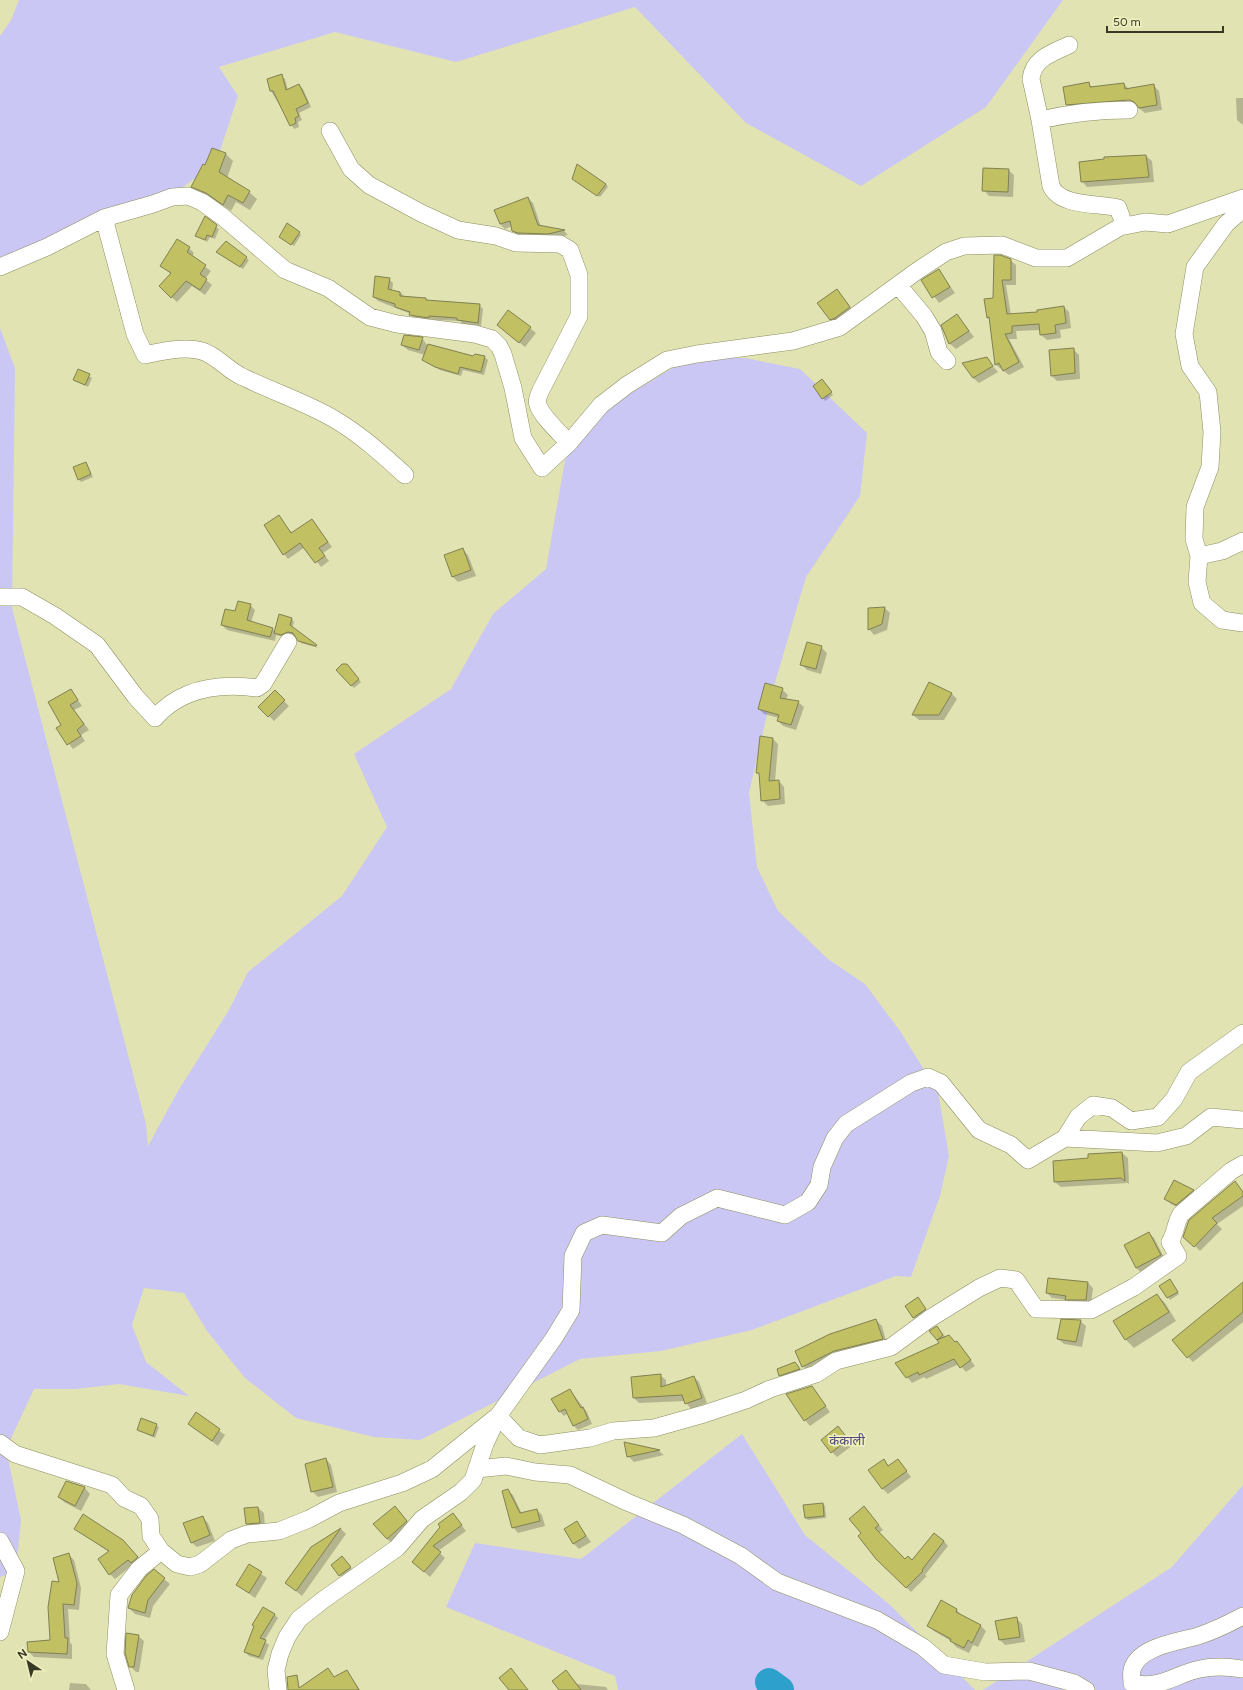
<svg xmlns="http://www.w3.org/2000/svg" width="1243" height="1690" font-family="Figtree,'Noto Sans Devanagari',sans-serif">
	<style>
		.green { fill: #cbc7f4 }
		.shadow { fill: #0003; fill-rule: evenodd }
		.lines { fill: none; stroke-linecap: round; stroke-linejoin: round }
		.river { stroke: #2da0cb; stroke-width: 28 }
		.building { fill: #c1c063; stroke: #808053 }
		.minor-casing { stroke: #8d8e60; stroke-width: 18 }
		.minor { stroke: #fff; stroke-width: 17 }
		.labels { text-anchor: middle; stroke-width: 3.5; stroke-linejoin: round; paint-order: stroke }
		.quarter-label { font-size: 13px; fill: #4e4482; stroke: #eff0bf }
	</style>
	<rect width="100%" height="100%" fill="#e2e3b2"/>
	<path class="green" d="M19 0H1063L986 107 861 186 746 123 635 7 456 62 335 32 219 67 238 96 216 163 176 192 0 270V36L11 20Z
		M0 328 15 368 12 608 146 1124 148 1146 178 1091 229 1010 248 972 342 896 387 827 354 754 451 689 493 614 546 569 565 460 598 413 689 358H745L800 369 867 433 860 496 806 577 772 693 749 793 757 867 778 911 828 959 865 984 900 1031 938 1092 949 1156 940 1196 911 1277 896 1276 752 1330 661 1351 580 1359 420 1440 374 1437 296 1418 245 1378 207 1331 184 1293 144 1288 132 1325 146 1362 189 1396 119 1384 76 1389H34L6 1449 21 1520 16 1571 0 1577Z
		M742 1434 805 1535 889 1604 975 1690H618L615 1676 446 1607 475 1543 581 1559Z
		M1243 1485V1690H983L1172 1567Z"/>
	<path class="shadow" d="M281 76 285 79 288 90 299 85 303 89 311 107 299 113 302 120 298 122 299 127 294 129 271 91Z
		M1088 83 1093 88 1124 84 1130 90 1153 85 1159 91 1162 110 1145 113 1135 105 1073 110 1067 104ZM1134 99V101L1070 105V103Z
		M1236 98H1243V125L1237 120Z
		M213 149 226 154 233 161 227 178 249 192 257 199 250 210 236 202 231 211 214 200 199 193 192 186 206 166Z
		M1146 156 1152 161 1154 182 1087 187 1082 181Z
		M1008 170 1014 175 1013 197 989 196 984 190Z
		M576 181 606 184 608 187 600 197Z
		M528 198 533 203 541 227 564 231 568 235 553 238 518 236 513 231 512 226 505 229 500 224Z
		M204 219 219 229 215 239 210 237 207 242 197 235Z
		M299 233 301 235 294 246 282 239Z
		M189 248 194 253 192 257 211 271 205 279 212 285 205 295 192 286 177 302 166 292 171 274 161 266Z
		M218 252 246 258 249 260 243 269Z
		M1010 260 1016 265V285H1006L1011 315 1039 313 1064 307 1069 312 1071 328 1060 330 1061 338 1047 340 1041 335V330L1016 331 1017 339H1009L1024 367 1009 375 996 365 990 320 988 318 985 300 994 299Z
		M939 270 955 293 939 303 923 281Z
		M389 279 393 283 392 291 400 292 404 296 426 299 428 301 479 305 483 309 481 326 462 324 460 321 414 319 411 314 378 301 374 297Z
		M837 290 855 313 836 325 830 319Z
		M509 311 536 333 525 347 498 325Z
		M957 315 974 337 956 349 950 344 942 325Z
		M422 338 427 345 473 357H484L488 360 484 375 463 370 461 376 440 370 423 360 425 355 408 350 402 345Z
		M1073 349 1079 355 1080 379 1057 381 1052 376Z
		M986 358 998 372 979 383 973 378Z
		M78 370 92 378 88 387 74 380Z
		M824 383 833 395 825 401 823 398Z
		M86 463 93 477 81 482 79 479Z
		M279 517 292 533 312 520 332 547 323 553 329 561 321 567 305 547 288 559 284 554Z
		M462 549 468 555 476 576 458 582 453 577 445 556Z
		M250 605 255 610 251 622 272 629 275 631 280 616 292 619 294 622 292 628 318 648 301 643 296 635 292 634 284 637 276 635 275 641 227 630 222 625 236 612Z
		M885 608 890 613 887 630 874 635 869 629Z
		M821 647 827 653 821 674 807 670 802 665Z
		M347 665 361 682 354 688 337 670Z
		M929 683 951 693 957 699 944 720H919L913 715Z
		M782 689 788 695 786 700 798 702 804 707 796 730 783 726 778 721 779 718 764 714 759 709Z
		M71 690 82 706 74 710 89 730 81 735 85 741 73 749 57 728 62 725Z
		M275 692 289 706 274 721 260 707Z
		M773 739 778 744 775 782 779 781 784 787 785 804 768 806 762 800 760 775 758 772Z
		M1122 1153 1128 1158 1129 1185 1128 1183 1061 1187 1055 1182 1089 1159Z
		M1235 1182 1243 1192V1206L1217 1224 1222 1229 1200 1251 1185 1236Z
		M1193 1191 1198 1196 1182 1210 1171 1204 1165 1199Z
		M1149 1233 1154 1238 1166 1261 1142 1273 1136 1268Z
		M1088 1283 1093 1288 1091 1305H1072L1067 1300 1052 1298 1047 1293Z
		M1172 1283 1179 1294 1170 1300 1161 1286Z
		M1243 1287V1322L1193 1362 1188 1357Z
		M1157 1295 1165 1303 1176 1321 1134 1348 1126 1340 1114 1322Z
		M920 1301 928 1312 916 1320 906 1306Z
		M876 1320 882 1326 887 1344 809 1372 803 1366Z
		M1080 1321 1086 1326 1082 1347 1064 1344 1058 1339Z
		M937 1327 946 1338 957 1342 975 1366 966 1372 959 1364 926 1379 924 1377 912 1383 907 1377 941 1343 931 1331Z
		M798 1366 801 1371 782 1377 780 1375Z
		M660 1375 666 1380V1386L694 1377 699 1382 707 1403 691 1409 685 1401 639 1403 634 1398Z
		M811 1387 830 1412 810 1426 805 1420Z
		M570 1390 587 1412 592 1424 578 1430 574 1426 568 1413 564 1416 560 1412Z
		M196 1414 225 1435 218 1446 189 1424Z
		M142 1419 159 1427 155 1438 138 1430Z
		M843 1433 853 1445 837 1457 832 1452Z
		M626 1443 659 1451 664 1455 634 1462 628 1456Z
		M326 1459 331 1465 337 1492 318 1497 312 1491Z
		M898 1460 911 1477 888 1494 882 1488 884 1461 889 1466Z
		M67 1482 85 1488 90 1494 81 1511 64 1502 59 1497Z
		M507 1490 513 1495 522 1514 537 1510 542 1515 545 1526 518 1533 513 1527Z
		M823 1504 825 1506 826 1518 808 1520 806 1518Z
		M258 1508 264 1513 265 1528 252 1529 246 1524Z
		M400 1512 412 1527 393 1544 387 1539Z
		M868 1512 883 1530 879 1533 905 1560 912 1562 944 1541 948 1546 925 1575 927 1576 911 1592 877 1558 863 1533Z
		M453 1514 466 1531 438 1551 445 1558 430 1577 413 1562Z
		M202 1517 208 1523 215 1541 197 1547 191 1542Z
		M577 1522 591 1542 579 1549 574 1544Z
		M75 1528 122 1541 140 1559 115 1579 110 1574 109 1552Z
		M341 1529 346 1534 302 1596 286 1583 311 1548Z
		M69 1555 74 1560 81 1588 79 1610 68 1609 70 1642 72 1645V1659L34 1657 29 1652 51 1640 60 1583Z
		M344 1560 352 1569 342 1577 340 1575Z
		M249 1566 267 1578 255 1598 237 1585Z
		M154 1571 170 1584 153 1606 150 1618 135 1614 129 1608Z
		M942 1602 957 1610 962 1616 981 1626 986 1631 978 1647 973 1645 969 1653 956 1647 951 1641 934 1631 928 1626Z
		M274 1614 278 1618 264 1641 269 1645 263 1660 249 1656 245 1652 255 1627 253 1625Z
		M1016 1618 1022 1624 1025 1642 1005 1645 1000 1640Z
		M138 1636 144 1641 139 1672H136L130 1666Z
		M328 1670 335 1678 347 1671 360 1690H298Z
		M566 1671 577 1684 606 1687 608 1690H560Z
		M70 1683 86 1684 91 1690H69Z"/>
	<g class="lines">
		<path class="river" d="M769 1682 780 1690"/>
	</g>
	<path class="building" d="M282 74 286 90 299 84 308 103 296 109 299 116 295 118 296 123 290 126 273 91H270L267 79Z
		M1089 82 1090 87 1124 83 1125 89 1154 84 1157 105 1139 108 1134 102 1129 100 1066 105 1063 87Z
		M212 148 226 153 219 172 250 191 243 203 228 195 223 205 206 193 191 187 203 164 205 165Z
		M1146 155 1149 177 1081 182 1079 162 1104 159V157Z
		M577 164 606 184 597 196 572 179Z
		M983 168 1009 169 1008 192 982 191Z
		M528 197 538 225 565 230 548 234 518 233 512 231 510 221 500 224 494 210Z
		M205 216 217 225 212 237 207 235 205 240 195 236Z
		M287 223 300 232 291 245 279 237Z
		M177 239 190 247 187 252 206 265 200 274 207 279 200 290 186 281 171 298 159 286 171 273 160 266Z
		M226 241 247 257 240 267 216 252Z
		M994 255H1000L1011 259V280H1002L1007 314 1037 312V310L1064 306 1066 323 1055 325 1056 333 1040 335 1039 324 1012 326V333L1005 334 1019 362 1003 371 999 363 995 365 989 317 987 318 984 299 993 298Z
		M939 269 950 287 932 298 921 280Z
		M375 276 390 278 388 289 400 292V296L426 298V300L480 304 478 323 457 320V318L429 316V318L409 315 410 312 395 307V304L373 297Z
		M837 289 850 307 835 318 830 320 817 303Z
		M508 310 531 327 519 343 497 325Z
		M957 314 969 331 949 344 941 325Z
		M404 335 423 337 419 350 401 345Z
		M428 344 473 356 475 354 485 356 481 372 460 367 458 374 435 367 422 360Z
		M1074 348 1075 373 1051 376 1049 350Z
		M987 357 993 366 973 378 962 363Z
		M78 369 90 374 85 385 73 380Z
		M822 379 832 392 822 399 813 386Z
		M86 462 91 474 78 480 73 467Z
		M279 515 291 533 312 519 328 542 319 548 325 556 315 563 300 543 283 555 264 525Z
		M463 548 471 570 452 577 444 555Z
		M238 601 251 604 247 620 273 628 270 637 221 625 225 609 235 611Z
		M885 607 882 624 868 630V608Z
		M279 614 292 618 290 625 317 645 316 646 298 641 293 633 288 632 281 635 274 633Z
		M807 642 822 646 816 669 800 665Z
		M342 664H347L359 679 351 686 336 670Z
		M929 682 952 693 939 715H912Z
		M765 683 783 688 780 698 799 701 791 725 777 721 779 715 758 709Z
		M71 689 78 700 70 705 84 724 77 730 81 736 67 745 56 728 61 725 48 702Z
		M275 690 285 700 268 717 258 707Z
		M760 736 773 738 769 781 779 780 780 799 761 801 759 773H756Z
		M1122 1152 1125 1181 1121 1178 1054 1182 1053 1161 1088 1158V1154Z
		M1174 1180 1194 1190 1176 1205 1164 1199Z
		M1235 1181 1243 1192V1196L1212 1218 1217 1223 1194 1247 1183 1237 1189 1220Z
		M1149 1232 1161 1255 1136 1268 1124 1245Z
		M1048 1278 1088 1282 1086 1300H1065L1066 1296 1046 1293Z
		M1170 1279 1178 1292 1167 1298 1159 1286Z
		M1243 1282V1312L1187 1358 1172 1340Z
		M1157 1294 1169 1312 1125 1340 1113 1321Z
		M918 1297 926 1309 913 1318 905 1306Z
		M876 1319 883 1339 834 1351 802 1367 795 1351 830 1334Z
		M1061 1319 1081 1320 1076 1342 1057 1339Z
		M937 1326 943 1335 937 1340 929 1331Z
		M949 1335 955 1342 957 1341 971 1360 960 1368 954 1359 919 1375 918 1372 906 1378 895 1363 939 1343 937 1340Z
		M795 1362 800 1369 779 1376 777 1369Z
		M661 1374V1387L694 1376 702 1398 685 1404 682 1395 633 1398 631 1377Z
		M812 1386 826 1406 804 1421 786 1394Z
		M570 1389 581 1408 583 1407 588 1419 573 1426 565 1409 559 1412 551 1399Z
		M196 1412 220 1429 212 1441 188 1424Z
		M141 1418 157 1424 153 1436 137 1430Z
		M838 1426 848 1439 831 1453 821 1440Z
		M624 1442 660 1450 627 1457Z
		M326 1458 333 1487 311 1492 305 1464Z
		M884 1459 888 1466 898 1459 907 1471 882 1489 868 1470Z
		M66 1481 85 1487 75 1506 58 1497Z
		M508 1489 520 1513 537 1509 540 1521 512 1528 502 1491Z
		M823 1503 824 1516 805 1518 803 1505Z
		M395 1506 407 1521 387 1539 373 1524Z
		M864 1506 879 1525 875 1528 905 1559 908 1556 912 1560 934 1533 944 1541 922 1570 923 1571 906 1588 876 1559 858 1536 861 1533 849 1519Z
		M258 1507 260 1523 246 1524 244 1508Z
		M453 1513 462 1525 433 1546 441 1552 424 1572 412 1562 440 1527 438 1524Z
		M83 1514 123 1540 138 1557 131 1563 128 1560 109 1575 98 1559 109 1551 74 1529Z
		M203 1516 210 1535 191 1543 183 1523Z
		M577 1521 586 1536 573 1544 564 1529Z
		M341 1528 296 1591 285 1583 311 1547Z
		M69 1553 77 1583 74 1605 63 1604 65 1638H68L67 1654 28 1652 27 1642 50 1640 48 1607 52 1581 59 1582 53 1558Z
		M342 1556 351 1567 339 1576 331 1565Z
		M249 1564 262 1572 249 1593 236 1585Z
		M154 1569 165 1578 148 1600 145 1613 128 1608 132 1595 146 1576Z
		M941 1600 957 1609 956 1612 981 1625 972 1643 968 1640 964 1648 950 1641 951 1639 927 1626Z
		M263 1607 275 1614 260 1638 266 1640 259 1657 244 1652 254 1626 252 1625Z
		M1017 1617 1020 1637 999 1640 995 1621Z
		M126 1633 139 1635 134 1667H129L125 1653Z
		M328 1668 334 1677 347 1670 359 1690H288L287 1677 297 1675 299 1688Z
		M511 1668 528 1690H509L499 1678Z
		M566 1670 581 1690H559L552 1681Z"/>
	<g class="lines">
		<defs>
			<path id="minor" d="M1040 120 1031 79C1033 58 1053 53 1069 45
				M330 131 351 169 369 185 421 213 458 230 496 236 516 243 560 244 570 250 579 275V316L541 390C539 395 536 400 538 405 542 417 560 433 569 443
				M1243 209 1226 224 1195 267 1184 334 1190 366 1208 392 1212 432 1210 467 1195 507 1194 539 1199 556 1197 582 1202 603 1222 620 1243 623
				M1121 216 1118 208C1099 203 1060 207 1051 186L1040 120C1070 113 1099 110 1129 110
				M104 218 135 334 145 355C162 351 185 346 202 351 218 356 228 371 243 377 273 392 305 402 334 419 360 434 383 455 405 475
				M0 267 47 247 104 218 153 204 172 197 188 196 202 202 223 217 285 270 328 288 370 317 397 324 475 334 492 339 499 346 503 354 513 388 523 438 542 468 569 443 601 405 627 385 667 360 697 354 793 341 840 327 917 271 946 252 964 246 1002 245 1036 258H1067L1120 227 1145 222 1168 224 1243 198
				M898 285 924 316 933 331 939 352 947 361
				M1199 556 1222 551 1243 541
				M0 597H22L55 616 97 645 135 696 155 718C181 688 219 683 257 688L263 684 288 642
				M1065 1138 1157 1143 1186 1136 1211 1117 1243 1120
				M498 1416 519 1438 540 1445 590 1438 613 1431 654 1428 704 1414 746 1400 770 1389 816 1374 836 1361 891 1347 929 1319 979 1288 1000 1278 1016 1280 1036 1309 1091 1310 1134 1287 1178 1256 1170 1242C1176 1233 1175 1223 1181 1214L1231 1171 1243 1164
				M0 1443 15 1454 112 1485 124 1498 141 1506 150 1519 151 1536 161 1551 177 1564 190 1567 200 1564 231 1540 247 1534 279 1531 309 1519 339 1503 402 1483 432 1469 495 1418
				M477 1469 506 1466 535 1472 570 1475 627 1502 683 1525 741 1556 777 1582 877 1620 923 1647 944 1665 985 1672 1029 1671 1074 1683 1086 1690
				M0 1541 16 1571 0 1632
				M1243 1616C1228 1624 1214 1631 1198 1636 1179 1642 1138 1646 1132 1670 1131 1674 1132 1679 1132 1683 1160 1690 1175 1674 1200 1669 1213 1666 1230 1667 1243 1669
				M126 1690 115 1654 119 1595 139 1569 161 1551
				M278 1690 276 1670 280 1654 287 1637 299 1619 323 1600 397 1548 422 1519 461 1492 473 1480 485 1444 498 1416 554 1338 571 1310 573 1256 584 1233 602 1225 662 1233 681 1216 717 1198 785 1215 808 1202 819 1185 822 1167 835 1138 846 1124 911 1083 928 1077 941 1083 979 1130 1011 1145 1028 1160 1065 1138 1078 1117 1093 1105 1112 1108 1131 1121 1158 1117 1174 1099 1189 1072 1243 1033"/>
		</defs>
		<use href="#minor" class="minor-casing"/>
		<use href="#minor" class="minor"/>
	</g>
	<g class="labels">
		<g class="quarter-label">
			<text x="847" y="1445">कंकाली</text>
		</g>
	</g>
	<g transform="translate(28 1662) rotate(325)" stroke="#eff0bf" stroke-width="3" paint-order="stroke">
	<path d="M0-3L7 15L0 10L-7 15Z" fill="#383925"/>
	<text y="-6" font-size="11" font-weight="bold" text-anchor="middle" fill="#383925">N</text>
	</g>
	<path d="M1107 26v6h116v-6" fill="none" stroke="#383925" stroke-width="2"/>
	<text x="1113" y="26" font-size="12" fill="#383925" stroke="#eff0bf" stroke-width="3" paint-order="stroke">50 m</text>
</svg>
